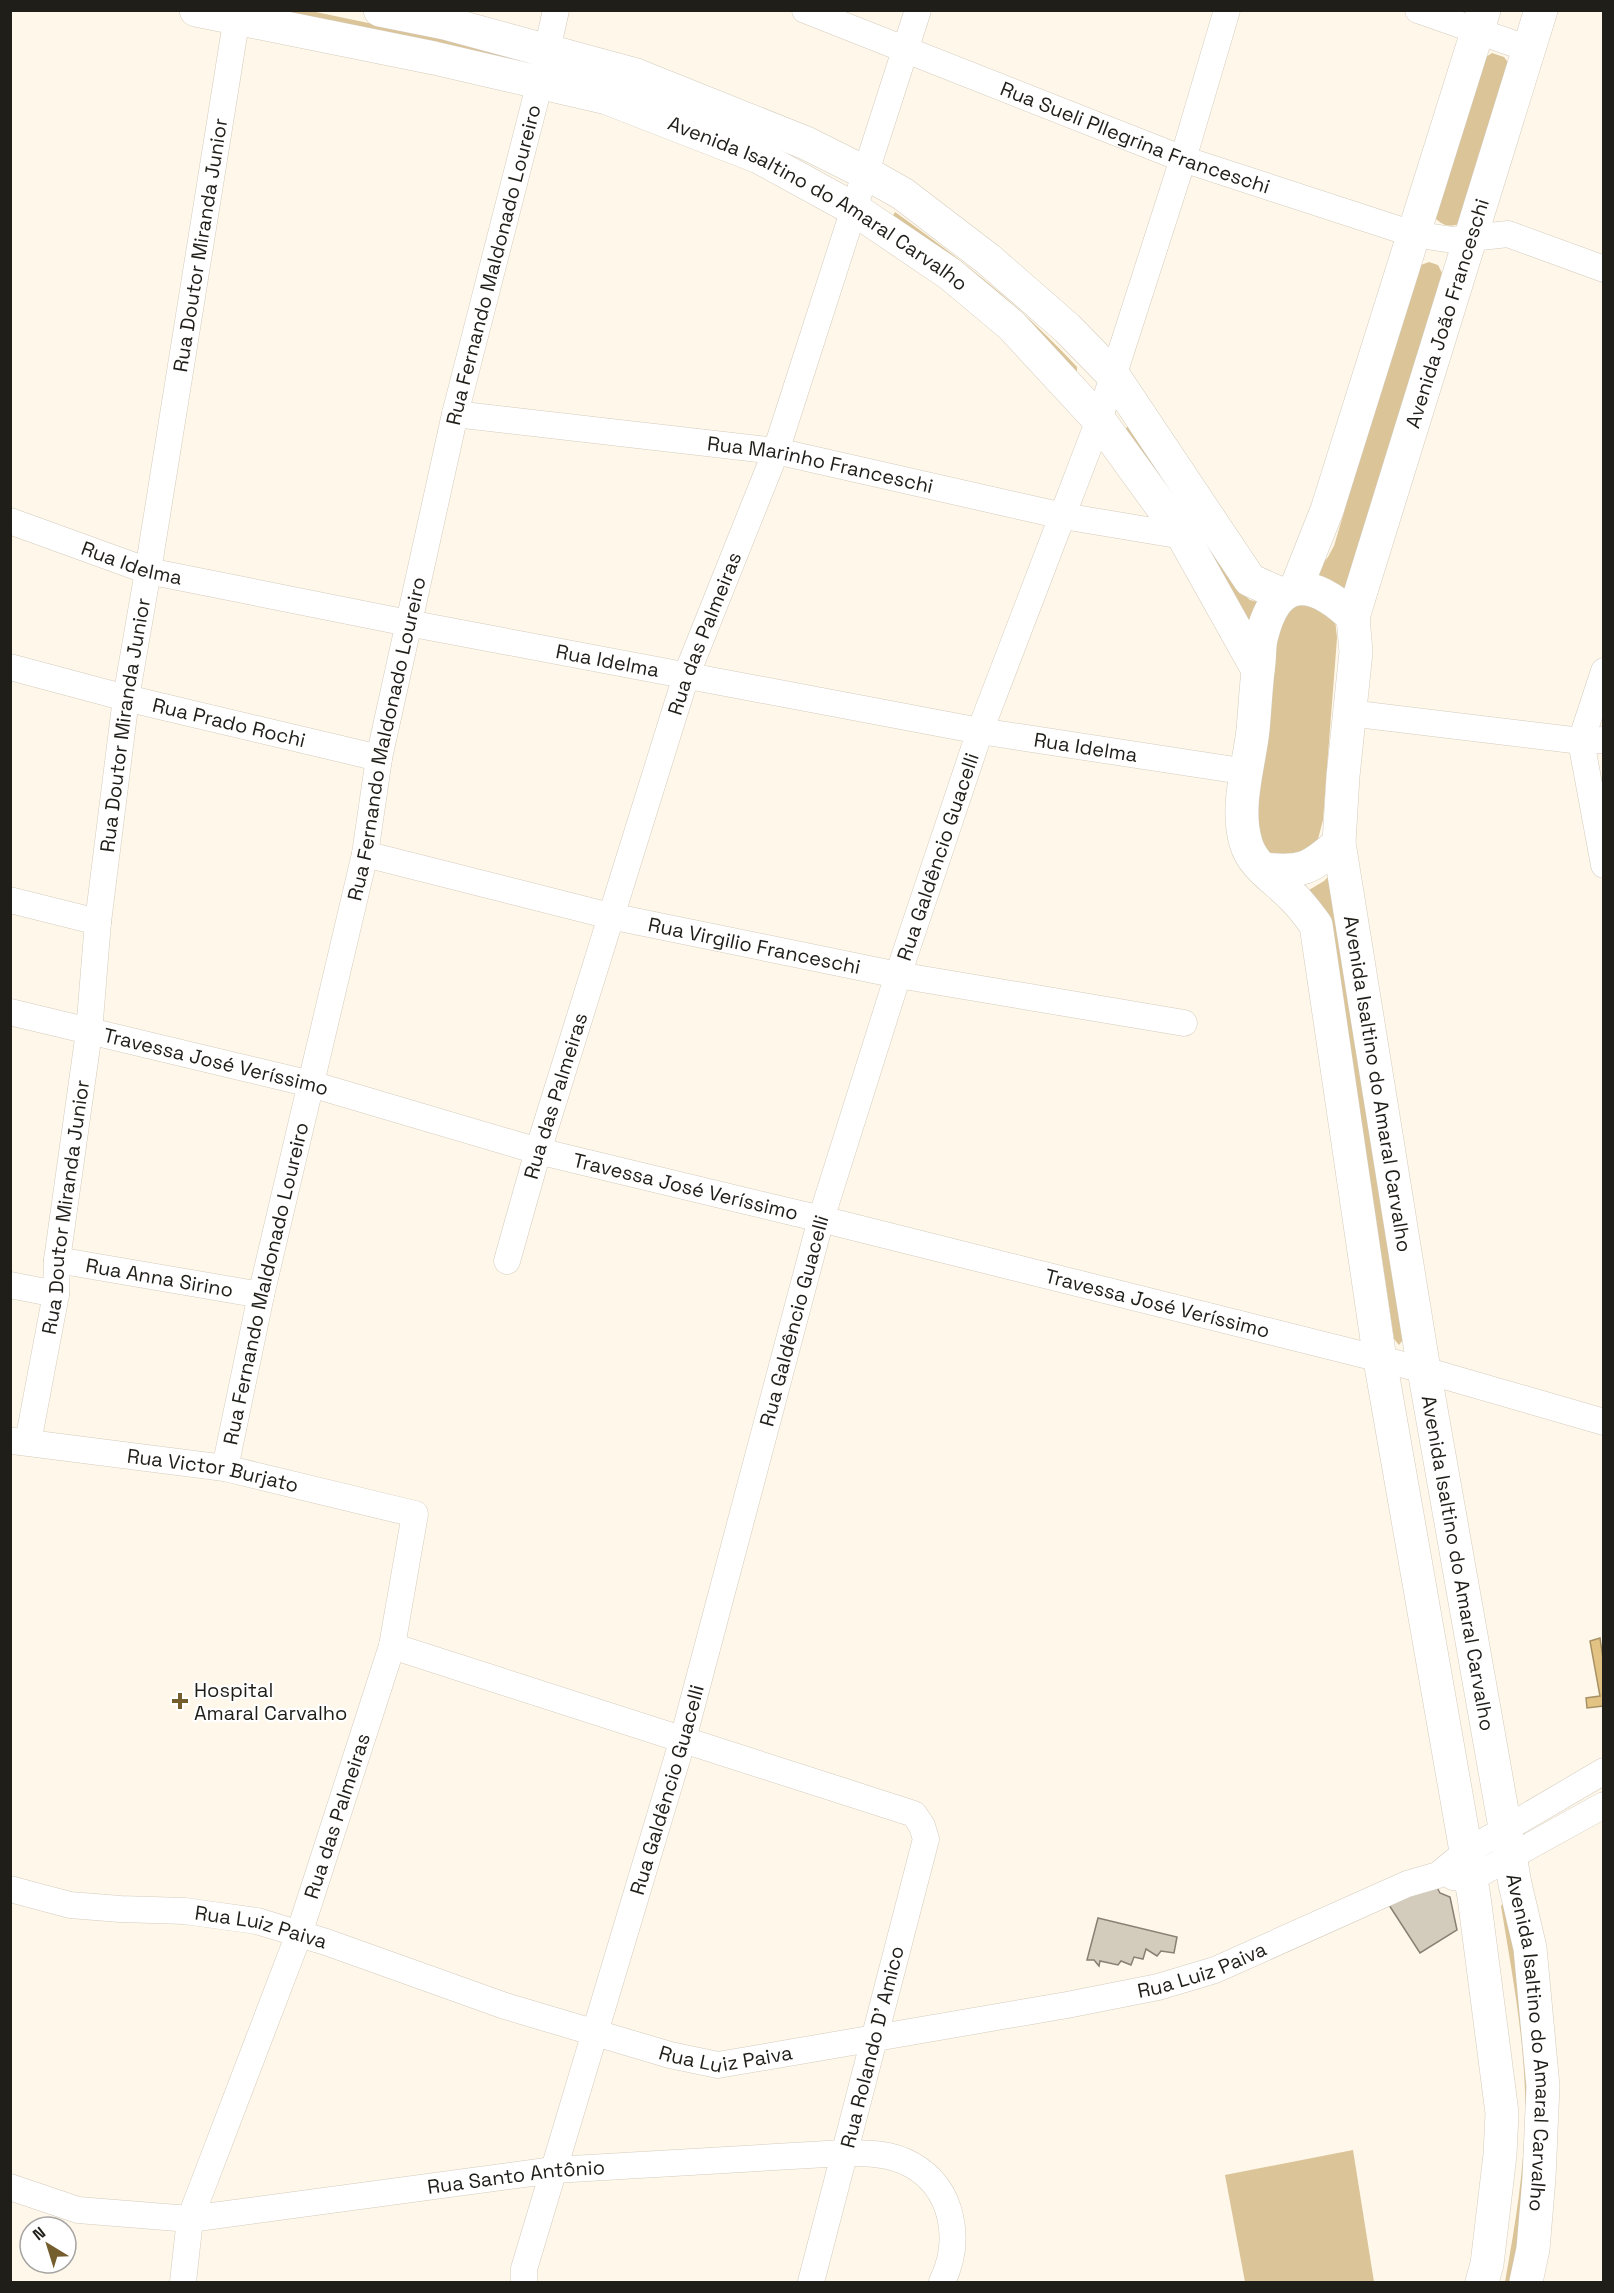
<svg xmlns="http://www.w3.org/2000/svg" width="1614" height="2293" font-family="'Space Grotesk',sans-serif">
	<style>
		.green { fill: #dac498 }
		.water { fill: #e3c384; stroke: #a89264; stroke-width: 1.5 }
		.building { fill: #d3cbbc; stroke: #888173; stroke-width: 1.5 }
		.lines { fill: none; stroke-linecap: round; stroke-linejoin: round }
		.minor-casing { stroke: #d4ccbd; stroke-width: 27 }
		.major-casing { stroke: #d4ccbd; stroke-width: 34 }
		.minor { stroke: #fff; stroke-width: 26 }
		.major { stroke: #fff; stroke-width: 33 }
		.poi-dot { fill: #755e2e; stroke: #fff; stroke-width: 2 }
		.labels { text-anchor: middle; stroke-width: 4.5; stroke-linejoin: round; paint-order: stroke }
		.street-label { font-size: 20px; fill: #201e18; stroke: #fff }
		.poi-label { font-size: 20px; fill: #201e18; stroke: #fff; text-anchor: start }
	</style>
	<rect width="100%" height="100%" fill="#fef7ea"/>
	<path class="green" d="M252 11H311L511 53 515 62Z
		M1492 53 1504 57 1510 65 1459 224C1449 227 1444 226 1436 219V208L1480 69 1486 57Z
		M895 212C962 260 1021 306 1077 367V371L1071 374 890 221Z
		M1429 262 1438 265 1442 273 1347 599 1312 577 1328 557 1334 546 1414 275 1421 265Z
		M1127 427H1132L1239 591 1250 600 1266 604 1253 643 1124 432Z
		M1310 601 1335 619 1337 638 1323 820 1317 843 1286 860 1260 849 1257 808 1275 620 1285 607Z
		M1336 869 1405 1337 1399 1345 1394 1339 1341 987 1309 890 1324 881Z
		M1508 1900 1537 2073 1516 2282H1505C1516 2220 1527 2156 1525 2092 1523 2030 1511 1967 1501 1906L1504 1902Z
		M1353 2150 1374 2282H1245L1225 2175Z"/>
	<path class="water" d="M1600 1638 1603 1659V1706L1587 1708 1586 1698 1600 1696 1590 1641Z"/>
	<path class="building" d="M1435 1884 1440 1893 1450 1897 1457 1930 1420 1953 1389 1905Z
		M1098 1918 1177 1937 1174 1953 1161 1951 1157 1956 1146 1949 1143 1959 1134 1957 1131 1965 1121 1961 1118 1965 1100 1961 1099 1966 1094 1960H1087Z"/>
	<g class="lines">
		<defs>
			<g id="minor">
				<path id="s1" d="M805 10 1183 159 1413 234 1453 240 1508 234 1604 269"/>
				<path d="M1418 10 1529 49"/>
				<path id="s2" d="M455 414 776 451 1063 516 1183 536"/>
				<path id="s3" d="M10 521 148 571 408 623 980 731 1248 772"/>
				<path id="s4" d="M10 667 126 698 379 758"/>
				<path d="M1604 671 1581 741 1604 865"/>
				<path d="M1349 713 1581 741 1604 740"/>
				<path id="s5" d="M365 854 610 916 898 975 1184 1023"/>
				<path d="M10 900 98 922"/>
				<path id="s6" d="M10 1012 311 1084 538 1151 821 1219 1424 1370 1604 1422"/>
				<path id="s7" d="M57 1260 261 1295"/>
				<path id="s8" d="M507 1261 538 1151 686 676 776 451 918 10"/>
				<path d="M10 1285 56 1294"/>
				<path id="s9" d="M13 1441 225 1468 415 1514 392 1646 299 1934 190 2219 183 2282"/>
				<path id="s10" d="M28 1442 56 1294 57 1260 89 1032 98 922 126 698 148 571 238 10"/>
				<path id="s11" d="M225 1468 261 1295 365 854 379 758 455 414 540 82 556 10"/>
				<path d="M392 1646 914 1814 922 1826 926 1839 811 2282"/>
				<path d="M1453 1877 1470 1879 1604 1805"/>
				<path id="s12" d="M10 1889 70 1905 120 1909 185 1911 257 1921 326 1942 505 2006 670 2055 718 2065 1067 2005 1158 1987 1215 1970 1407 1884 1438 1875 1466 1852 1604 1771"/>
				<path id="s13" d="M10 2187 78 2210 190 2219 554 2170 844 2153C867 2153 891 2153 912 2165 954 2189 962 2241 942 2282"/>
				<path id="s14" d="M524 2282V2269L683 1739 821 1219 898 975 980 731 1099 420 1183 159 1227 10"/>
			</g>
			<g id="major">
				<path id="s15" d="M196 10 434 58 607 98 759 157 854 209 950 274 1011 325 1099 420 1183 536 1258 670"/>
				<path d="M380 10 445 23 636 75 806 143 866 173 903 194 988 259 1067 328 1113 375 1250 580 1283 595"/>
				<path d="M1296 588 1327 510 1484 10"/>
				<path id="s16" d="M1353 617 1541 10"/>
				<path d="M1263 869C1302 873 1310 869 1339 843"/>
				<path id="s17" d="M1482 2282 1487 2264 1500 2155 1502 2113 1474 1897 1380 1360 1316 925C1308 914 1300 903 1290 894 1274 878 1252 865 1246 843 1235 807 1249 766 1253 730 1255 708 1256 685 1259 662 1260 654 1259 644 1262 635 1278 573 1314 580 1353 617L1356 652 1343 776 1339 843 1424 1370 1515 1884 1530 1948 1543 2086 1539 2178 1533 2249 1526 2282"/>
			</g>
		</defs>
		<use href="#minor" class="minor-casing"/>
		<use href="#major" class="major-casing"/>
		<use href="#minor" class="minor"/>
		<use href="#major" class="major"/>
	</g>
	<path class="poi-dot" d="M177 1692h6v6h6v6h-6v6h-6v-6h-6v-6h6z"/>
	<g class="labels">
		<g class="street-label">
			<text dy="7" stroke="none"><textPath href="#s1" startOffset="354">Rua Sueli Pllegrina Franceschi</textPath></text>
			<text dy="7" stroke="none"><textPath href="#s15" startOffset="657">Avenida Isaltino do Amaral Carvalho</textPath></text>
			<text dy="7" stroke="none"><textPath href="#s10" startOffset="1210">Rua Doutor Miranda Junior</textPath></text>
			<text dy="7" stroke="none"><textPath href="#s11" startOffset="1233">Rua Fernando Maldonado Loureiro</textPath></text>
			<text dy="7" stroke="none"><textPath href="#s16" startOffset="318">Avenida João Franceschi</textPath></text>
			<text dy="7" stroke="none"><textPath href="#s2" startOffset="369">Rua Marinho Franceschi</textPath></text>
			<text dy="7" stroke="none"><textPath href="#s3" startOffset="129">Rua Idelma</textPath></text>
			<text dy="7" stroke="none"><textPath href="#s8" startOffset="658">Rua das Palmeiras</textPath></text>
			<text dy="7" stroke="none"><textPath href="#s3" startOffset="615">Rua Idelma</textPath></text>
			<text dy="7" stroke="none"><textPath href="#s4" startOffset="226">Rua Prado Rochi</textPath></text>
			<text dy="7" stroke="none"><textPath href="#s10" startOffset="724">Rua Doutor Miranda Junior</textPath></text>
			<text dy="7" stroke="none"><textPath href="#s11" startOffset="747">Rua Fernando Maldonado Loureiro</textPath></text>
			<text dy="7" stroke="none"><textPath href="#s3" startOffset="1101">Rua Idelma</textPath></text>
			<text dy="7" stroke="none"><textPath href="#s14" startOffset="1485">Rua Galdêncio Guacelli</textPath></text>
			<text dy="7" stroke="none"><textPath href="#s5" startOffset="400">Rua Virgilio Franceschi</textPath></text>
			<text dy="7" stroke="none"><textPath href="#s6" startOffset="212">Travessa José Veríssimo</textPath></text>
			<text dy="7" stroke="none"><textPath href="#s17" startOffset="2288">Avenida Isaltino do Amaral Carvalho</textPath></text>
			<text dy="7" stroke="none"><textPath href="#s8" startOffset="172">Rua das Palmeiras</textPath></text>
			<text dy="7" stroke="none"><textPath href="#s6" startOffset="698">Travessa José Veríssimo</textPath></text>
			<text dy="7" stroke="none"><textPath href="#s10" startOffset="238">Rua Doutor Miranda Junior</textPath></text>
			<text dy="7" stroke="none"><textPath href="#s7" startOffset="104">Rua Anna Sirino</textPath></text>
			<text dy="7" stroke="none"><textPath href="#s11" startOffset="189">Rua Fernando Maldonado Loureiro</textPath></text>
			<text dy="7" stroke="none"><textPath href="#s6" startOffset="1184">Travessa José Veríssimo</textPath></text>
			<text dy="7" stroke="none"><textPath href="#s14" startOffset="999">Rua Galdêncio Guacelli</textPath></text>
			<text dy="7" stroke="none"><textPath href="#s9" startOffset="202">Rua Victor Burjato</textPath></text>
			<text dy="7" stroke="none"><textPath href="#s17" startOffset="2774">Avenida Isaltino do Amaral Carvalho</textPath></text>
			<text dy="7" stroke="none"><textPath href="#s14" startOffset="513">Rua Galdêncio Guacelli</textPath></text>
			<text transform="translate(337 1816) rotate(-72)" y="7">Rua das Palmeiras</text>
			<text dy="7" stroke="none"><textPath href="#s12" startOffset="255">Rua Luiz Paiva</textPath></text>
			<text dy="7" stroke="none"><textPath href="#s12" startOffset="1227">Rua Luiz Paiva</textPath></text>
			<text dy="7" stroke="none"><textPath href="#s17" startOffset="3260">Avenida Isaltino do Amaral Carvalho</textPath></text>
			<text transform="translate(872 2047) rotate(-76)" y="7">Rua Rolando D' Amico</text>
			<text dy="7" stroke="none"><textPath href="#s12" startOffset="741">Rua Luiz Paiva</textPath></text>
			<text dy="7" stroke="none"><textPath href="#s13" startOffset="513">Rua Santo Antônio</textPath></text>
		</g>
		<g class="poi-label">
			<text x="194" y="1697">Hospital<tspan x="194" dy="23">Amaral Carvalho</tspan></text>
		</g>
	</g>
	<rect width="1614" height="2293" fill="none" stroke="#201e18" stroke-width="24"/>
	<g transform="translate(48 2245) rotate(322)"><circle r="28" fill="#ffffff" stroke="#a6a5a3" stroke-width="1.5"/>
	<path d="M0-4.5L10 22L0 15L-10 22Z" fill="#755e2e"/>
	<text y="-9" font-size="16" font-weight="bold" text-anchor="middle" fill="#201e18">N</text>
	</g>
</svg>
